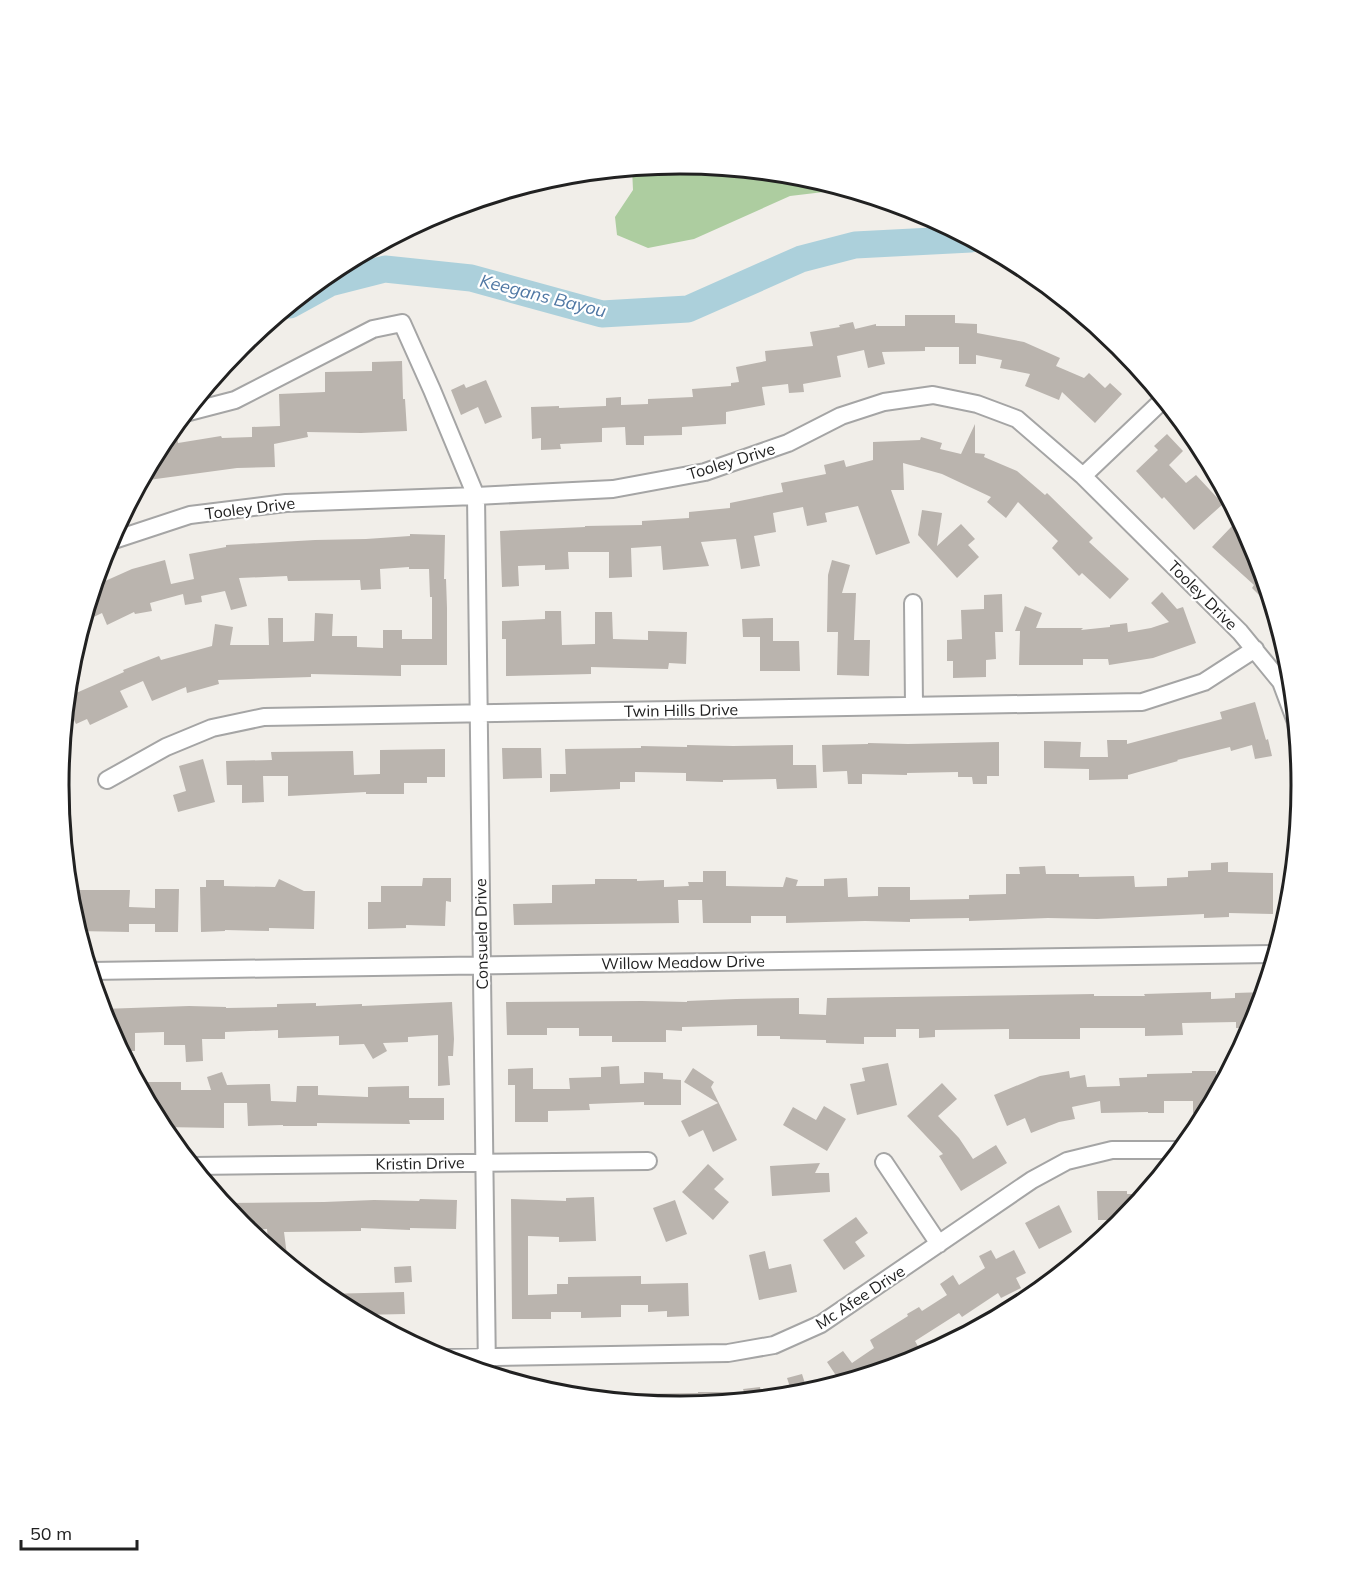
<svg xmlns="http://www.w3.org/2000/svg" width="1361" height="1570" font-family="Mulish,sans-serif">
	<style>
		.forest { fill: #adcda0 }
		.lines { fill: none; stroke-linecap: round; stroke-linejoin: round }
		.river { stroke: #acd0db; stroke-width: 27 }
		.building { fill: #bab4ae }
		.minor-casing { stroke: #a5a5a5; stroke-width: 20 }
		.minor { stroke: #fff; stroke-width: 16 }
		.labels { text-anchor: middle; stroke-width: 4.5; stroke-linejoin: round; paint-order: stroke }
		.street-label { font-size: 16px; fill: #212121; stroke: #fff }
		.water-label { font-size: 18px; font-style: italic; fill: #5078a4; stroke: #fff }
		.rim { fill: none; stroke: #212121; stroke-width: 3 }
	</style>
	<rect width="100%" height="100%" fill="#f1eee9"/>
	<path class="forest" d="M681 163 802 175 849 189 790 196 694 239 648 248 617 235 615 217 633 190 632 168Z"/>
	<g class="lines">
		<path class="river" d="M290 305 330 283 385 269 471 278 602 314 688 309 801 259 855 245 971 239"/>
	</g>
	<path class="building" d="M905 315H955V323L977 324V333L1024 342 1060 358 1056 366 1084 378 1089 373 1105 388 1110 383 1122 394 1095 423 1062 392 1059 400 1025 386 1030 374 1000 368 1002 360 976 355V364H959V347H925V351L882 352 885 364 868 368 864 350 837 356 841 377 803 384 804 392 789 393 788 384 762 387 765 405 726 412V424L682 427V435L644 436V445H626L625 427 602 428V442L560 444 561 449 541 450V438L532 439 531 407 559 406V408L606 406V398L621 397V405L648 404V399L693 397 692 389 731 386V383L739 382 736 367 766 361 765 351 813 346 810 332 840 327 839 325 853 322 855 329 876 324V326H905Z
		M402 361 403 399H405L407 431 361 433 307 432 308 437 274 444 275 467 237 468 141 481 164 439 175 425 178 443 221 436 222 438 252 437V427L280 426 279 394 325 392V372L372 371V362Z
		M486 380 502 417 485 424 478 407 461 415 451 390 464 384 466 388Z
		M975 424V453L985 454 984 457 1017 471 1045 495 1047 493 1093 538 1089 542 1129 579 1110 599 1082 573 1079 576 1052 548 1058 541 1018 502 1006 518 987 502 991 497 942 474 903 463 904 490H891L910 543 876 555 858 506 825 513 827 522 807 526 803 507 773 513 776 532 754 536 760 566 741 569 736 539 701 542 709 566 663 570 661 546 631 548 632 577 609 578V552H568L569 569 545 570V565L518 566 519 586 502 587 500 531 585 527V526L642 525V521L689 518V512L730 508V503L783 492 781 483 826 474 824 465 844 460 846 467 873 460V442L920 440 921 437 942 443 940 449 961 454Z
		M1167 434 1183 451 1169 465 1186 483 1196 475 1223 504 1194 530 1164 497 1162 499 1136 471 1158 450 1154 446Z
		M922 510 942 513 937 546 961 524 975 539 968 545 979 557 957 578 918 535Z
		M1234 524 1251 538 1255 547 1274 610 1252 588 1254 585 1212 547Z
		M410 534 445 535 444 579H446L447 608V665H401V676L311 674V677L218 680 219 684 187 693 186 687 152 701 143 681 120 691 128 707 90 725 87 719 76 724 66 704 67 697 124 672 123 670 159 656 161 660 212 646 215 624 233 627 230 645H269L268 618H283V642L314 641 315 613 333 614 332 636H357V647L383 648V630H402V639H432V597H430L429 569H409V567L380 569 381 589 361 590 360 580 288 581 287 576 239 578 247 606 231 610 225 591 201 596 202 602 185 605 183 594 150 603 152 611 135 614 134 612 107 625 102 613 83 622 94 586 132 569 165 560 171 584 194 579 189 554 226 547V545L315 540 366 539 410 536Z
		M832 560 850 565 842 593H856L854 640H870L869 676 837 675 838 632H827L828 575Z
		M1162 592 1177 609 1183 607 1196 643 1153 658 1109 665 1108 659H1083V665H1019L1020 631H1015L1025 606 1042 613 1036 628H1083L1081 630 1110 627V625L1127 623 1128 632 1151 628 1169 622 1151 603Z
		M1002 594 1003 632H995L996 659 986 660V677L953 678V661H947V640L962 639 961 610 984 609V595Z
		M545 611H561L562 645 595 644V612H612L613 639 648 640V631L687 632 686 664 669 663 668 669 591 667V674L506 676V639H502V621L545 619Z
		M773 618V641H799L800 671H760V637H743L742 619Z
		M1255 702 1266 740 1268 739 1272 756 1255 759 1252 745 1231 751 1230 747 1177 760 1178 761 1128 775V779L1089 780V769L1044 768V741L1081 742 1080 757H1108L1107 740H1127V744L1222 719 1220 712Z
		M999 742V776H987V784H973L972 777H958V772L907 773V775L862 774V784H848L847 771 823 772 822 745 868 744V743L908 744Z
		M687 745 733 746 793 745V765H816L817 788 777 789 776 779 723 780V782L686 781V773L635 772V782H620V789L550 792V774H566L565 749 641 748V746L687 747Z
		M502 748H541L542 778 503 779Z
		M445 749V777H427V783H404V794H366V792L288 796V776H263L264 802 242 803V785H227L226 761 272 760 271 752 353 751 354 775 380 774V750Z
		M203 759 215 802 178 812 173 795 186 791 179 766Z
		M1228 862V872L1273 873V914L1229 913V917L1204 918V914L1097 919 1048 918 969 921V918L910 919V922L865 921 786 923V916H751V923H703L702 900H678L679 923 514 925 513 904 552 903V885L595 884V879H637V881L664 880V887L689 886 688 882H703V871H726V886L783 887 786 877 798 880 796 886H824V879L847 878 848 897 878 896V887H910V900L969 899V895L1006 894V874H1020L1019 867 1045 866 1046 874H1079V877L1134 876 1135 887 1167 886V878L1188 877V871L1211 870V863Z
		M423 878H451V902L446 901 445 926 406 925V928L368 929V902H381V886H422Z
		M279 879 304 891H315L314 929 269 928V931L225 930V931L201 932 200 887H206V880H224V886L275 887Z
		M155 889H179L178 932H155V924H129V932L78 931 70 906 69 890H130L129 907 155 908Z
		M1211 992V999L1235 998V993L1265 992 1253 1028H1236V1022L1182 1023 1183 1035 1145 1036V1028H1080V1039H1009V1029L935 1030V1037L919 1038V1029H896V1037H864V1044L826 1043V1040L780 1039V1036H757V1025L682 1027V1031L666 1030V1042H612V1036H579V1028H547V1035H507L506 1002 642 1001 687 1002V1001L736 999 799 998V1014L826 1015 827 998 1094 994V996H1145L1144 994Z
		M452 1002 454 1039 453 1056H448L450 1085 438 1086V1035L408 1037V1042L383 1043 387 1051 373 1059 364 1044 339 1045V1036L278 1038V1030L225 1032V1039H202L203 1061 186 1062 185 1045H164V1032L135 1033V1051H121L106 1023 102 1009 189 1006 226 1007V1008L277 1007V1004L316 1003V1006L362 1004V1006Z
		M888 1063 897 1105 857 1115 850 1084 865 1081 862 1068Z
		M619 1066 620 1084 644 1083V1072L663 1073V1079L681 1080V1105H644V1102L589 1104 590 1110 548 1111V1122H515V1085H508V1069L533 1068V1089H570L569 1078 601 1077V1067Z
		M693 1068 714 1082 711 1087 737 1140 713 1152 703 1130 689 1137 681 1121 718 1103 684 1082Z
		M1069 1071 1070 1078 1085 1075 1087 1087 1120 1086 1119 1078 1147 1077V1074L1192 1073V1071H1216V1080H1225L1207 1113H1193V1101H1164V1113H1148V1112L1101 1113 1100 1101 1072 1107 1075 1119 1059 1122 1031 1133 1025 1118 1007 1126 994 1095 1040 1076Z
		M222 1072 227 1085 270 1084 271 1101 296 1102 297 1086H318V1095L368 1097V1087L409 1086V1098H444V1120H409L410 1124 317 1123V1126H283V1125L248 1126 247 1103H224V1128L162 1127 156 1118V1100H147L138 1082H181V1090H211L207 1077Z
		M942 1083 957 1099 938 1116 959 1138 973 1159 996 1145 1007 1163 961 1191 939 1156 943 1154 907 1116Z
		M824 1106 846 1119 827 1151 783 1125 793 1107 816 1120Z
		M820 1163 815 1173H829L830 1192 772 1196 770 1166Z
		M708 1164 724 1179 714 1189 729 1202 713 1220 682 1192Z
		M1097 1191H1127V1194H1146L1120 1225 1114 1230V1220H1098Z
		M594 1197 596 1241 559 1242V1237L528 1236V1295L557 1294V1284H568V1277L641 1276V1284L688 1283 689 1316 667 1317V1311L648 1312V1305H621V1317L581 1318V1312H551V1319H512L511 1199 566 1201V1198Z
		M420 1199 457 1200 456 1229 410 1228V1230L361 1228V1231L284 1232 288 1263 269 1248 267 1229 247 1230 240 1225 223 1203 324 1202 374 1200 419 1201Z
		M675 1200 687 1234 666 1242 653 1208Z
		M1059 1205 1072 1232 1039 1249 1025 1223Z
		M856 1217 868 1233 855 1242 865 1256 844 1270 823 1240Z
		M991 1250 996 1259 1014 1250 1026 1273 1016 1278 1021 1288 1001 1298 998 1293 962 1317 959 1313 915 1341 919 1348 885 1370 841 1383 827 1362 843 1351 852 1363 874 1348 870 1340 908 1316 907 1314 919 1307 922 1311 947 1295 940 1284 953 1275 959 1285 985 1268 979 1256Z
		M765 1251 769 1269 791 1264 797 1292 759 1300 749 1255Z
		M411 1266 412 1282 395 1283 394 1267Z
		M404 1292 405 1314 360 1315 335 1302 325 1294Z
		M802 1374 808 1393 793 1396 787 1378Z
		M760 1387 762 1399 680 1407 635 1403 636 1394 698 1393V1392H744L743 1389Z"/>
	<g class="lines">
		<defs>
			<path id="minor" d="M185 413 235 400 373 329 402 323 432 390 476 496 487 1373
				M1083 476 1164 399
				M108 542 190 515 286 503 476 496 613 489 705 472 788 443 841 416 884 402 933 395 977 404 1017 419 1083 476 1240 632 1281 682 1296 722 1298 739
				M913 603 914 706
				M1302 778V790
				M107 780 166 747 212 728 264 717 1142 702 1204 682 1255 649
				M90 971 1276 954
				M884 1162 939 1244
				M193 1166 648 1161
				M439 1358 728 1353 774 1345 821 1324 1032 1180 1067 1161 1112 1150H1182"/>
		</defs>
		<use href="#minor" class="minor-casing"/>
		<use href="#minor" class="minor"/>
	</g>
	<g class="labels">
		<g class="street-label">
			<text transform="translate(731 461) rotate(-17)" y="6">Tooley Drive</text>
			<text transform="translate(250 508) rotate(-7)" y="6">Tooley Drive</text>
			<text transform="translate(1203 595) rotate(45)" y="6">Tooley Drive</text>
			<text transform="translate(681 710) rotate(-1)" y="6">Twin Hills Drive</text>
			<text transform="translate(481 934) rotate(-91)" y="6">Consuela Drive</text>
			<text transform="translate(683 962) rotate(-1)" y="6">Willow Meadow Drive</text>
			<text transform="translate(420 1163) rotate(-1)" y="6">Kristin Drive</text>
			<text transform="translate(860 1297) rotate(-33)" y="6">Mc Afee Drive</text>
		</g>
		<g class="water-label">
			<text transform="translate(543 296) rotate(14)" y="6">Keegans Bayou</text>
		</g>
	</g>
	<path d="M0 0H1361V1570H0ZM69 785a611 611 0 1 1 1222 0a611 611 0 1 1-1222 0Z" fill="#fff" fill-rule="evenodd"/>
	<path class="rim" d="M69 785a611 611 0 1 1 1222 0a611 611 0 1 1-1222 0Z"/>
	<path d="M21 1540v9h116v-9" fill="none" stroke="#212121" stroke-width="3"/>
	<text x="30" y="1540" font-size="18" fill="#212121" stroke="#ffffff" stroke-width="4.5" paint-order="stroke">50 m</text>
</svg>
